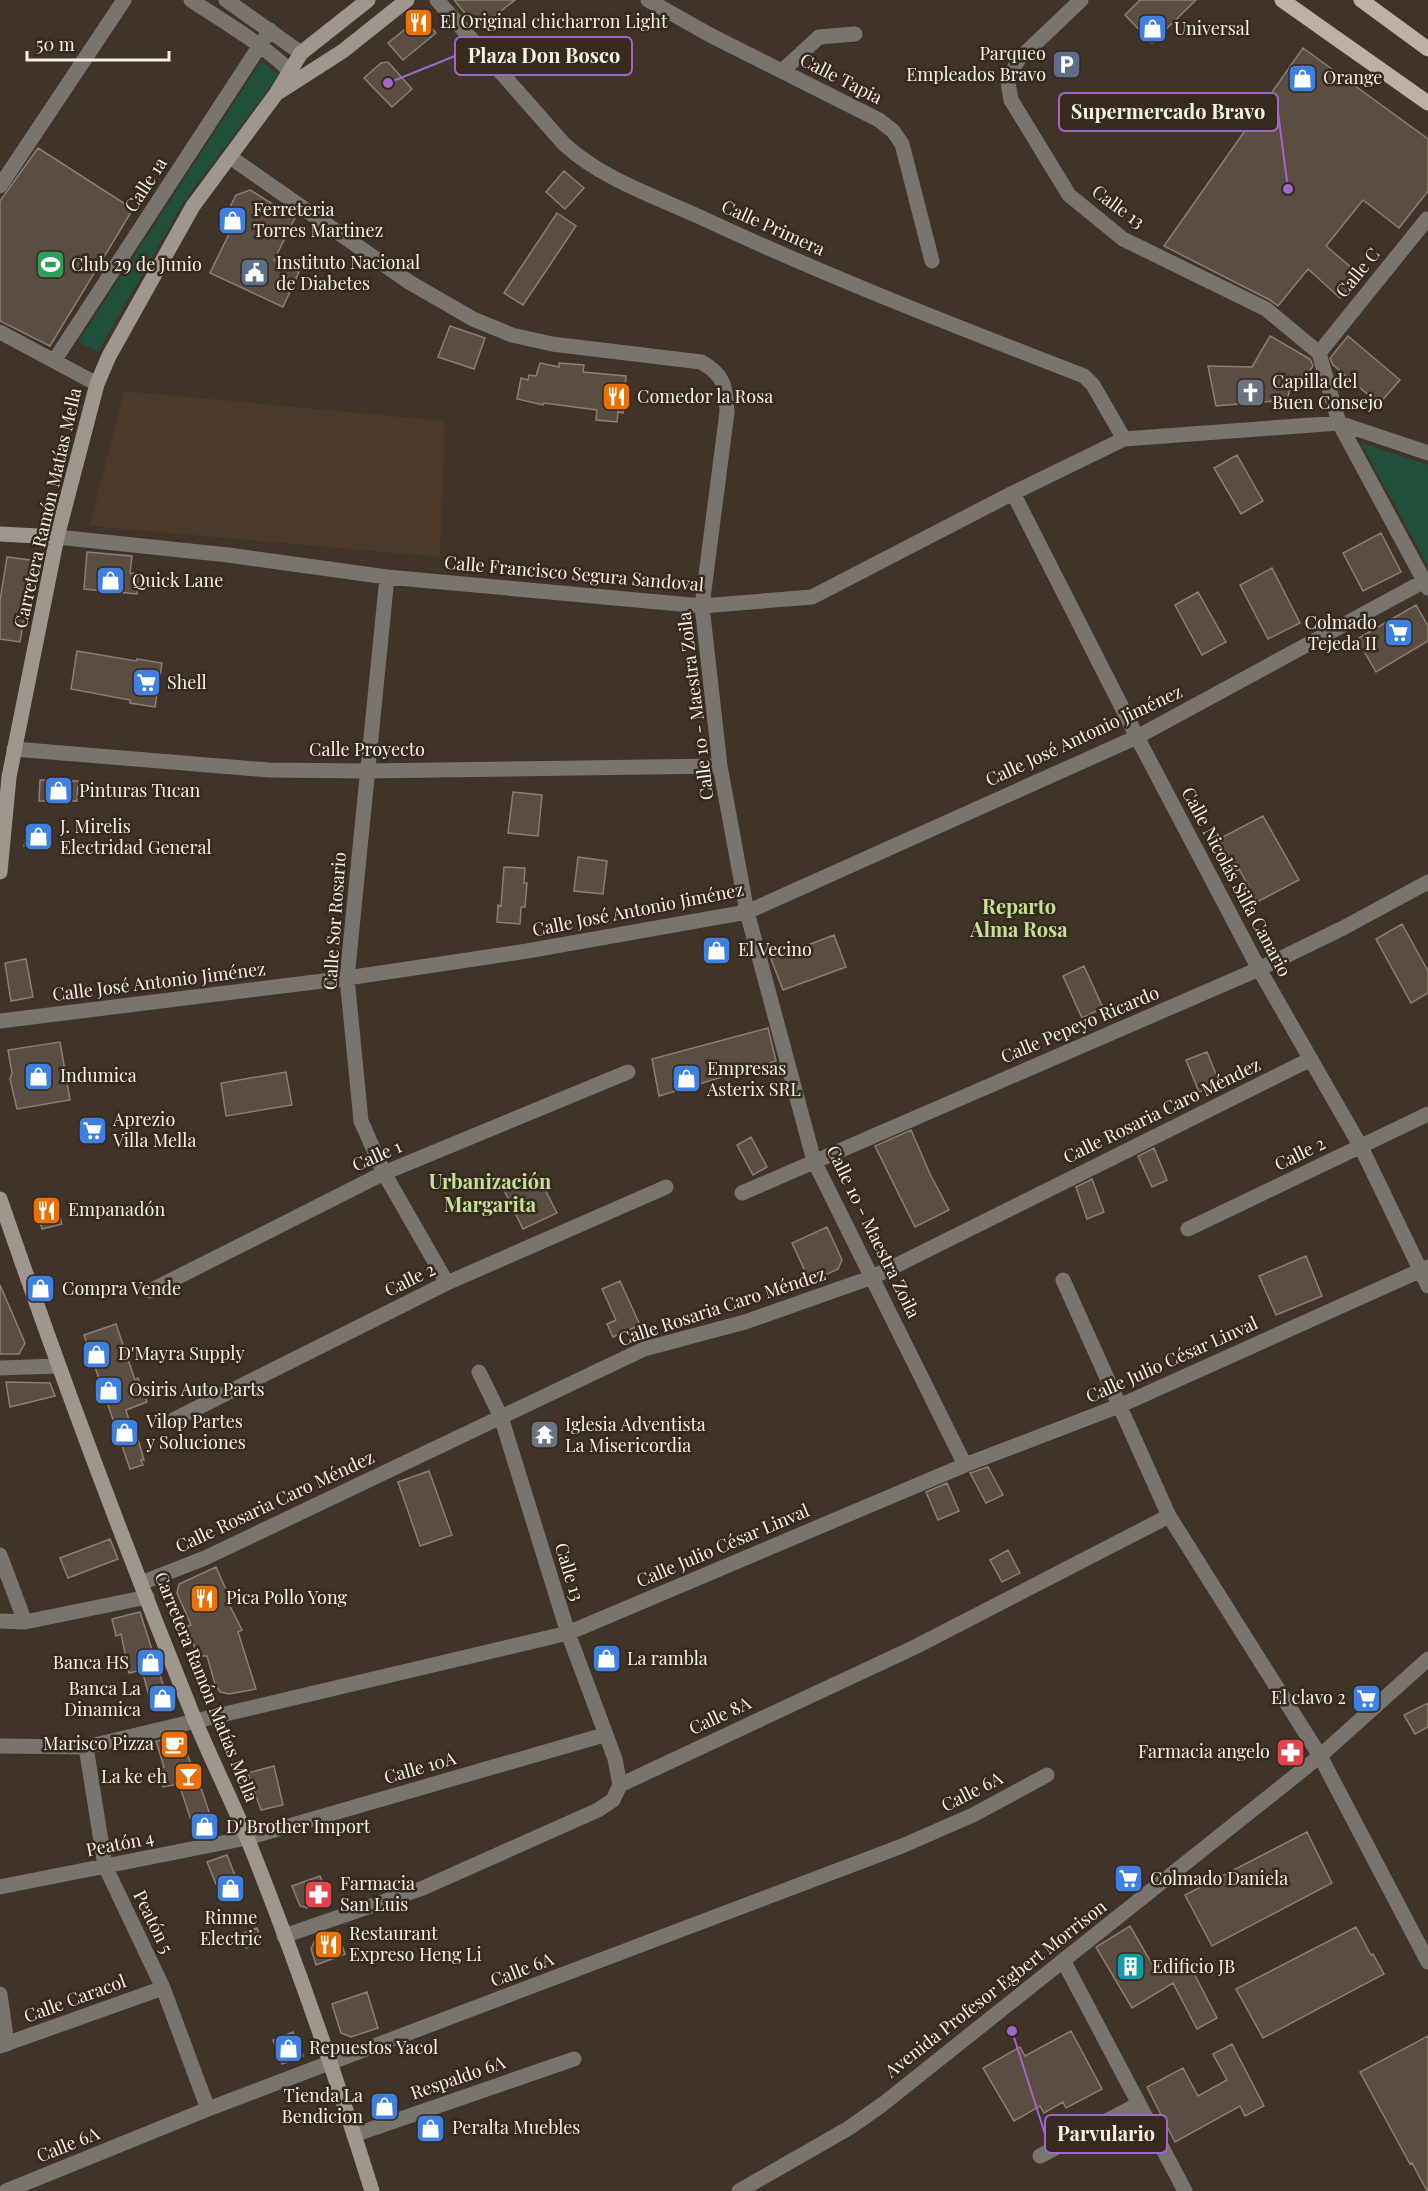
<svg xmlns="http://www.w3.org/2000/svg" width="1428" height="2191" font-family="'Playfair Display',serif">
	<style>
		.built { fill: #4b3929 }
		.green { fill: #21503a }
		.building { fill: #5a4d41; stroke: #8d7e71; stroke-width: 1.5 }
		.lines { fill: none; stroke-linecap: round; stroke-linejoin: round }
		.minor { stroke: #7a746e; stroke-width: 15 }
		.tertiary { stroke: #7a746e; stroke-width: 15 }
		.secondary { stroke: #9f978d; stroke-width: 15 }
		.primary { stroke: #bcb1a4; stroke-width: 15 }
		.labels { text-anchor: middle; stroke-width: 5; stroke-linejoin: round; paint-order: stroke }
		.poi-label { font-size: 18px; fill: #f8f0e8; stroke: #36291e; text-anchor: start }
		.street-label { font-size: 18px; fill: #f8f0e8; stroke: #36291e }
		.neighbourhood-label { font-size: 20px; font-weight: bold; fill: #c5e097; stroke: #36291e }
		.leader { fill: none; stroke: #a067cb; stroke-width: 2 }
		.callout-dot { fill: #a067cb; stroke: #36291e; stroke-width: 2 }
		.callout { fill: #36291e; stroke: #a067cb; stroke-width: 2 }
		.callout-label { font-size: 20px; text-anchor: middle; font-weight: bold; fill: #f8f0e8 }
	</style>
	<rect width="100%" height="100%" fill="#403328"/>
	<path class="built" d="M124 391 445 421 440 557 90 526Z"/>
	<path class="green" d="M261 61 279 75 183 203 98 352 78 342Z
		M1361 443 1428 465V566Z"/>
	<path class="building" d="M454 0H515L478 29Z
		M1140 0H1196L1152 43 1125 15Z
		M421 16 436 33 403 60 388 43Z
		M1303 48 1428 139V191L1399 228 1363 200 1326 246 1360 275 1340 298 1308 269 1278 306 1270 300 1164 246Z
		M388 62 412 89 392 107 364 78 381 63Z
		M38 148 133 209 50 346 0 321V201Z
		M564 171 584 188 565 209 546 192Z
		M250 190 295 218 274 260 299 272 283 307 210 273 229 234 219 229 236 195Z
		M557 213 576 226 523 305 504 293Z
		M450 326 485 338 474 369 438 357Z
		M1270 336 1310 359 1313 366 1303 382 1293 376 1287 400 1216 406 1208 366 1252 367Z
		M1348 336 1400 380 1379 404 1333 365 1330 358Z
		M540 363 559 367V363L584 365 583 372 626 376 623 413 618 412 617 422 596 420 597 410 544 403 543 405 517 399 521 378 528 380 529 375 536 376Z
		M1237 455 1263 501 1241 514 1214 468Z
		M1381 533 1401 572 1363 591 1343 553Z
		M87 552 132 556 130 573 138 574 137 594 84 589Z
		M7 557 30 560 33 567 20 642 0 639V601Z
		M1272 568 1300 623 1268 639 1240 585Z
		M1198 592 1226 642 1202 655 1175 605Z
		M1416 605 1428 626V641L1376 672 1357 639Z
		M77 651 136 661 137 659 162 663 155 707 130 703V700L71 689Z
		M40 780 78 781 77 801H39Z
		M513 792 542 795 538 836 508 833Z
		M1263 816 1299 880 1257 902 1239 869 1234 872 1217 840Z
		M29 827H51V847L24 846Z
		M578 857 607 861 603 894 574 891Z
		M504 867 525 868 524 883H527L525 907H521L520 924 497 922 498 905 501 906Z
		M1402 924 1428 971V993L1411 1003 1376 939Z
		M834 935 846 967 783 990 771 959Z
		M26 959 33 997 11 1001 5 963Z
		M1084 966 1103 1008 1082 1018 1063 976Z
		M768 1028 776 1061 659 1096 652 1059Z
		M60 1042 70 1100 17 1109 10 1079 12 1073 8 1050Z
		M1207 1052 1220 1084 1199 1092 1186 1060Z
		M286 1072 292 1105 226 1116 221 1083Z
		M911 1130 930 1174 949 1210 915 1227 875 1146Z
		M751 1137 767 1167 753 1175 737 1145Z
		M1154 1148 1167 1180 1152 1187 1138 1156Z
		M537 1174 557 1213 523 1229 504 1190Z
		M1092 1179 1104 1212 1087 1219 1076 1187Z
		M55 1202 62 1224 42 1229 36 1207Z
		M827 1227 842 1260 838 1269 810 1282 792 1243Z
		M1306 1256 1322 1296 1276 1315 1259 1276Z
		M620 1281 640 1325 613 1337 607 1324 616 1320 602 1289Z
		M0 1285 25 1343 19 1354H0Z
		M116 1324 135 1380 138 1378 147 1402 126 1410 134 1437 137 1436 144 1460H141L143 1465 130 1469 84 1335Z
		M6 1382 50 1383 55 1396 10 1407Z
		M988 1467 1003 1495 986 1503 970 1473Z
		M429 1471 452 1535 420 1546 398 1482Z
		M947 1483 959 1511 938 1520 926 1492Z
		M110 1539 118 1559 68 1578 60 1558Z
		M1008 1550 1020 1573 1002 1582 990 1560Z
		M216 1567 232 1603 229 1604 242 1630 238 1632 256 1689 229 1694 220 1692 215 1684 207 1656H200L196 1651 187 1626 191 1625 177 1593 179 1584Z
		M140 1612 167 1697 165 1703 152 1707 142 1670 129 1673 121 1634 116 1636 112 1619Z
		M1428 1703V1727L1415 1734 1404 1715Z
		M180 1737 200 1785 216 1833 196 1835 179 1784 163 1787 158 1769 164 1767 156 1741Z
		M274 1766 283 1805 261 1810 248 1773Z
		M1307 1832 1332 1883 1212 1946 1185 1895Z
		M227 1855 243 1896 226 1902 220 1883 216 1884 207 1862Z
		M320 1876 329 1900 307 1908 300 1906 292 1886Z
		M1130 1926 1156 1971 1185 1956 1217 2018 1197 2029 1173 1983 1132 2008 1096 1947Z
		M1356 1927 1371 1955 1373 1954 1384 1974 1263 2038 1236 1989Z
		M257 1928 262 1942 246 1948 241 1934Z
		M337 1931 345 1954 316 1965 311 1949 316 1938Z
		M367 1992 378 2028 351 2037 341 2033 332 2004Z
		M1071 2031 1102 2089 1066 2108 1063 2102 1044 2113 1040 2106 1014 2121 983 2068 1020 2047 1025 2056Z
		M293 2032 303 2056 282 2064 273 2040Z
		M1428 2036V2191H1427L1412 2163 1410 2164 1360 2072Z
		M1232 2044 1264 2106 1245 2116 1240 2106 1175 2142 1147 2087 1183 2068 1198 2096 1227 2080 1213 2054Z"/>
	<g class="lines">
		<path class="minor" d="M191 0C227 24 268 47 297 78
			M226 0 301 53
			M437 0 564 144C602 179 654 196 700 217 826 276 955 326 1084 376L1093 385 1124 439
			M648 0 710 35 879 120 893 131 902 144 932 261
			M1081 0 1018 60 1008 82 1011 100 1069 195 1123 239 1266 309 1319 353 1339 423 1428 588
			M782 71 819 37 855 34
			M230 157 409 282 473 319 512 335 552 344 701 362C724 374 726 387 727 412L702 606 720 766 747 912 814 1161 965 1465
			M0 186 124 0
			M0 332 97 384
			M1319 353 1427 219
			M54 361 270 30
			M1013 493 1137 737 1259 969 1361 1147 1428 1286
			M57 537 228 555 387 577 702 606 812 597 1013 493 1124 439 1339 423 1428 453
			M387 577 347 978 361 1121 384 1173 447 1283
			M14 749 269 770 366 771 720 766
			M0 1021 347 978 527 951 747 912 1137 737 1428 579
			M742 1193 1259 969 1343 928 1428 882
			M1188 1229 1428 1114
			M1063 1280 1169 1516 1320 1756 1428 1962
			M150 1291 384 1173 628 1072
			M0 1368 58 1366
			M479 1372 501 1417 568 1633 615 1759 620 1785
			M175 1419 447 1283 666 1187
			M0 1555 25 1622
			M141 1583 205 1558 644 1349 745 1322 873 1277 1311 1059
			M0 1621 25 1622 147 1597
			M0 1746 86 1747 568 1633 965 1465 1119 1406 1428 1267
			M86 1747 105 1866 163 1988 208 2109
			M0 1887 247 1838 604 1735
			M284 1936 423 1888 598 1810 613 1800 620 1785 915 1647 1169 1516
			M1064 1962 1185 2191
			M0 1994 7 2044
			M0 2046 163 1988
			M354 2135 574 2059
			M1040 2156 1139 2104
			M6 2191 208 2109 902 1846 973 1815 1047 1775"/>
		<path class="tertiary" d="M739 2191 849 2128 883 2104 1320 1756 1428 1659"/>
		<path class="secondary" d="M279 92 343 51 407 0
			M0 534 57 537
			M0 872 9 777 57 537 97 384 109 356 193 206 276 94 301 53 368 0
			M0 1199C60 1374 125 1547 194 1718 211 1759 231 1799 248 1840 294 1955 335 2073 372 2191"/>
		<path class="primary" d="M1282 0 1428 103
			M1361 0 1428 49"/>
	</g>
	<defs>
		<symbol id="restaurant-square" viewBox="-11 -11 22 22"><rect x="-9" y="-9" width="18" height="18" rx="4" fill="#e8710a" stroke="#36291e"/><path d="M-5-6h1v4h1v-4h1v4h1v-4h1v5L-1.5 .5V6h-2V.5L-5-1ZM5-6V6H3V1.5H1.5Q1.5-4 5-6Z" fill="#fff"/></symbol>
		<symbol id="shop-square" viewBox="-11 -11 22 22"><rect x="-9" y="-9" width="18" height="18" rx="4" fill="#3f7fe0" stroke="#36291e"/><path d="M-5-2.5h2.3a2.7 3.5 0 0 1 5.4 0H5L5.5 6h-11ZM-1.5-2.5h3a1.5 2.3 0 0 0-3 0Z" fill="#fff"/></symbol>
		<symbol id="parking-square" viewBox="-11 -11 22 22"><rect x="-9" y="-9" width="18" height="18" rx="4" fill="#5c6f8a" stroke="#36291e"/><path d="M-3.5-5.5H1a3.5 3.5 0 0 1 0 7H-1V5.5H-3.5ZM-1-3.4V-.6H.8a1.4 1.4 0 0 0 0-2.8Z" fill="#fff"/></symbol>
		<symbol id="stadium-square" viewBox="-11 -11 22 22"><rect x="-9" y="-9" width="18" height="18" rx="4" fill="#2e9e5b" stroke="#36291e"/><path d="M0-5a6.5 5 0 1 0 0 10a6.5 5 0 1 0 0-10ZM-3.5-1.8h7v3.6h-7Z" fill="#fff"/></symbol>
		<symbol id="civic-square" viewBox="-11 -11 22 22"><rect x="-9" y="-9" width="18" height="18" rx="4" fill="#5c6f8a" stroke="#36291e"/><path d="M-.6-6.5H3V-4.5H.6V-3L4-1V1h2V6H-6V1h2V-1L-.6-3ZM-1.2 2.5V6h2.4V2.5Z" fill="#fff"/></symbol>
		<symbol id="church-square" viewBox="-11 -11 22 22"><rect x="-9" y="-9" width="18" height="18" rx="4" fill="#6b7280" stroke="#36291e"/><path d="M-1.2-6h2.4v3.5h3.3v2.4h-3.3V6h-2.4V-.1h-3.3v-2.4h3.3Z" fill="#fff"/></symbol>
		<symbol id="supermarket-square" viewBox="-11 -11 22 22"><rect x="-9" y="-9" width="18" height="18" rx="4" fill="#3f7fe0" stroke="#36291e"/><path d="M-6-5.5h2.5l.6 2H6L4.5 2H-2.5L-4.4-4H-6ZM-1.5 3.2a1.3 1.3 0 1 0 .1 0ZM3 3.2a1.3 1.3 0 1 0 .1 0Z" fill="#fff"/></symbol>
		<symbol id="temple-square" viewBox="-11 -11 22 22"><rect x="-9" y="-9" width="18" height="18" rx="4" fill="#6b7280" stroke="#36291e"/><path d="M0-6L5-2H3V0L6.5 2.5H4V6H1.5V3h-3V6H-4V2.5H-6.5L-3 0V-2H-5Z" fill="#fff"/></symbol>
		<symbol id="cafe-square" viewBox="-11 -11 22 22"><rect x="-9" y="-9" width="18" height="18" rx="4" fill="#e8710a" stroke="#36291e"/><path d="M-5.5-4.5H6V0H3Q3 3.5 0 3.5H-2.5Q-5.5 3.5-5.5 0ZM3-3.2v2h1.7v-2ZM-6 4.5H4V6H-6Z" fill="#fff"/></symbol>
		<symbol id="pharmacy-square" viewBox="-11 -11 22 22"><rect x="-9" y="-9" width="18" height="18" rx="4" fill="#e0444e" stroke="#36291e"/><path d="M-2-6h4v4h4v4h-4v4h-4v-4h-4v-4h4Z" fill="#fff"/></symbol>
		<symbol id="bar-square" viewBox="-11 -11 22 22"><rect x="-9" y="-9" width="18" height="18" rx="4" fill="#e8710a" stroke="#36291e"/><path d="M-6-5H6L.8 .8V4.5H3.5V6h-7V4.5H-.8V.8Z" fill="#fff"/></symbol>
		<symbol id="building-square" viewBox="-11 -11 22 22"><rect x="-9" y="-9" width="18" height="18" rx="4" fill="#0f9aa8" stroke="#36291e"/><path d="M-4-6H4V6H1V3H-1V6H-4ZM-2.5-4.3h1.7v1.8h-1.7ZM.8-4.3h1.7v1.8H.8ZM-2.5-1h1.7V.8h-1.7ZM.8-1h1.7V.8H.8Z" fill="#fff"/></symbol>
	</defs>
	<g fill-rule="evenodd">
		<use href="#restaurant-square" x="402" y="6" width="33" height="33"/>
		<use href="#shop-square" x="1136" y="12" width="33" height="33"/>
		<use href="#parking-square" x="1050" y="48" width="33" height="33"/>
		<use href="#shop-square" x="1286" y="62" width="33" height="33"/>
		<use href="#shop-square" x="216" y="204" width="33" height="33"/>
		<use href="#stadium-square" x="34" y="248" width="33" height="33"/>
		<use href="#civic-square" x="238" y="256" width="33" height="33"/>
		<use href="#church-square" x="1234" y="376" width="33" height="33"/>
		<use href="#restaurant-square" x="600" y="380" width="33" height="33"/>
		<use href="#shop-square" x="94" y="564" width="33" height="33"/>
		<use href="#supermarket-square" x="1382" y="616" width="33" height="33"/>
		<use href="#supermarket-square" x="130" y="666" width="33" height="33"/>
		<use href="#shop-square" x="42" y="774" width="33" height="33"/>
		<use href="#shop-square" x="22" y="820" width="33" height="33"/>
		<use href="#shop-square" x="700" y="934" width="33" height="33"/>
		<use href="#shop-square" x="22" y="1060" width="33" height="33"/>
		<use href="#shop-square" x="670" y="1062" width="33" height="33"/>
		<use href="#supermarket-square" x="76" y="1114" width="33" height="33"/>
		<use href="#restaurant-square" x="30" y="1194" width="33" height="33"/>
		<use href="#shop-square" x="24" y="1272" width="33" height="33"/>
		<use href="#shop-square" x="80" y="1338" width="33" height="33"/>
		<use href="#shop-square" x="92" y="1374" width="33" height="33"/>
		<use href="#shop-square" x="108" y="1416" width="33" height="33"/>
		<use href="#temple-square" x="528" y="1418" width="33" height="33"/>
		<use href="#restaurant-square" x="188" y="1582" width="33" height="33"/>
		<use href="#shop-square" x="590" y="1642" width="33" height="33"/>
		<use href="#shop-square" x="134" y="1646" width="33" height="33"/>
		<use href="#supermarket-square" x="1350" y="1682" width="33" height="33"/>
		<use href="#shop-square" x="146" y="1682" width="33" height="33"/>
		<use href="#cafe-square" x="158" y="1728" width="33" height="33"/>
		<use href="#pharmacy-square" x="1274" y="1736" width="33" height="33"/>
		<use href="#bar-square" x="172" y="1760" width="33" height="33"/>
		<use href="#shop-square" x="188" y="1810" width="33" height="33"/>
		<use href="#supermarket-square" x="1112" y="1862" width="33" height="33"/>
		<use href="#shop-square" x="214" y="1872" width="33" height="33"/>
		<use href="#pharmacy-square" x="302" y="1878" width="33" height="33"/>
		<use href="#restaurant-square" x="312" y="1928" width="33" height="33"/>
		<use href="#building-square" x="1114" y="1950" width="33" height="33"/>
		<use href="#shop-square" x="272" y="2032" width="33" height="33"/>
		<use href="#shop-square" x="368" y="2090" width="33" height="33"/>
		<use href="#shop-square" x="414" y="2112" width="33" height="33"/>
	</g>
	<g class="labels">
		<g class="poi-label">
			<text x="440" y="28">El Original chicharron Light</text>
			<text x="1174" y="35">Universal</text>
			<text x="1046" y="60" text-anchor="end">Parqueo<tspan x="1046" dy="21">Empleados Bravo</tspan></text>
			<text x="1323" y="84">Orange</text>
			<text x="253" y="216">Ferreteria<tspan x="253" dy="21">Torres Martinez</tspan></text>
			<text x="276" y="269">Instituto Nacional<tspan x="276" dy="21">de Diabetes</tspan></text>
			<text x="71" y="271">Club 29 de Junio</text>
			<text x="1272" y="388">Capilla del<tspan x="1272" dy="21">Buen Consejo</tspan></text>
			<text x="637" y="403">Comedor la Rosa</text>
			<text x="132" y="587">Quick Lane</text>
			<text x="1377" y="629" text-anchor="end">Colmado<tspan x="1377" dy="21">Tejeda II</tspan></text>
			<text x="167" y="689">Shell</text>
			<text x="79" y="797">Pinturas Tucan</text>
			<text x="60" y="833">J. Mirelis<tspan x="60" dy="21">Electridad General</tspan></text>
			<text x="738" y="956">El Vecino</text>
			<text x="707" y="1075">Empresas<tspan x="707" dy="21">Asterix SRL</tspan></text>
			<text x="60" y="1082">Indumica</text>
			<text x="113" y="1126">Aprezio<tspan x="113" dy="21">Villa Mella</tspan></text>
			<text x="68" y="1216">Empanadón</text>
			<text x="62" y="1295">Compra Vende</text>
			<text x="118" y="1360">D'Mayra Supply</text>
			<text x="129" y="1396">Osiris Auto Parts</text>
			<text x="146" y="1428">Vilop Partes<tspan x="146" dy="21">y Soluciones</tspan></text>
			<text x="565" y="1431">Iglesia Adventista<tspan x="565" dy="21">La Misericordia</tspan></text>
			<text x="226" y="1604">Pica Pollo Yong</text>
			<text x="627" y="1665">La rambla</text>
			<text x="129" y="1669" text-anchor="end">Banca HS</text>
			<text x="141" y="1695" text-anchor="end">Banca La<tspan x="141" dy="21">Dinamica</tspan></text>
			<text x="1346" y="1704" text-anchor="end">El clavo 2</text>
			<text x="154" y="1750" text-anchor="end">Marisco Pizza</text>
			<text x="1270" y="1758" text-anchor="end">Farmacia angelo</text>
			<text x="167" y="1783" text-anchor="end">La ke eh</text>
			<text x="226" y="1833">D' Brother Import</text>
			<text x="1150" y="1885">Colmado Daniela</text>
			<text x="340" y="1890">Farmacia<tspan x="340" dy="21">San Luis</tspan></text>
			<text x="231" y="1924" text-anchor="middle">Rinme<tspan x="231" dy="21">Electric</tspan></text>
			<text x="349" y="1940">Restaurant<tspan x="349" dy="21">Expreso Heng Li</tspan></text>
			<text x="1152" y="1973">Edificio JB</text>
			<text x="309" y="2054">Repuestos Yacol</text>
			<text x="363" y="2102" text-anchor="end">Tienda La<tspan x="363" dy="21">Bendicion</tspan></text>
			<text x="452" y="2134">Peralta Muebles</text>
		</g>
		<g class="street-label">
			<text transform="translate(841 79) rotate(27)" y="6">Calle Tapia</text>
			<text transform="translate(146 185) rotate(-57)" y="6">Calle 1a</text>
			<text transform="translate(1118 207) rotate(36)" y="6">Calle 13</text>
			<text transform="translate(773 228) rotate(24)" y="6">Calle Primera</text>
			<text transform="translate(1358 273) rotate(-51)" y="6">Calle C</text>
			<text transform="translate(48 508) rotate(-77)" y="6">Carretera Ramón Matías Mella</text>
			<text transform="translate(574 574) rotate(5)" y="6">Calle Francisco Segura Sandoval</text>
			<text transform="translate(696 706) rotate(-97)" y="6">Calle 10 - Maestra Zoila</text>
			<text transform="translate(1084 736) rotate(-25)" y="6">Calle José Antonio Jiménez</text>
			<text x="367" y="756">Calle Proyecto</text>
			<text transform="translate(1236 882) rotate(62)" y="6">Calle Nicolás Silfa Canario</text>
			<text transform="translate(638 910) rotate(-11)" y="6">Calle José Antonio Jiménez</text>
			<text transform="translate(335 921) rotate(-86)" y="6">Calle Sor Rosario</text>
			<text transform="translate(159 982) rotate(-7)" y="6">Calle José Antonio Jiménez</text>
			<text transform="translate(1080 1025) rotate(-23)" y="6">Calle Pepeyo Ricardo</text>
			<text transform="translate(1162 1111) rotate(-26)" y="6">Calle Rosaria Caro Méndez</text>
			<text transform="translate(1300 1154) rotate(-26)" y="6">Calle 2</text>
			<text transform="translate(377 1156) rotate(-24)" y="6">Calle 1</text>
			<text transform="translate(873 1232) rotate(64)" y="6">Calle 10 - Maestra Zoila</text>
			<text transform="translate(410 1280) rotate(-26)" y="6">Calle 2</text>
			<text transform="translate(722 1307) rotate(-18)" y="6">Calle Rosaria Caro Méndez</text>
			<text transform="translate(1172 1360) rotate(-24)" y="6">Calle Julio César Linval</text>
			<text transform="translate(275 1502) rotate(-25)" y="6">Calle Rosaria Caro Méndez</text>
			<text transform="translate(723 1546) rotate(-23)" y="6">Calle Julio César Linval</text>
			<text transform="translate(569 1572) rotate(73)" y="6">Calle 13</text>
			<text transform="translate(206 1687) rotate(68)" y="6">Carretera Ramón Matías Mella</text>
			<text transform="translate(720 1716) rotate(-25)" y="6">Calle 8A</text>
			<text transform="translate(420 1768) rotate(-16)" y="6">Calle 10A</text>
			<text transform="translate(972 1792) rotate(-27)" y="6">Calle 6A</text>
			<text transform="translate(120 1844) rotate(-11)" y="6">Peatón 4</text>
			<text transform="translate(153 1922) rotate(64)" y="6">Peatón 5</text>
			<text transform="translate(522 1970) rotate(-21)" y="6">Calle 6A</text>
			<text transform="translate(996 1989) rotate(-38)" y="6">Avenida Profesor Egbert Morrison</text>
			<text transform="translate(75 1999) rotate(-20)" y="6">Calle Caracol</text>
			<text transform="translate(458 2078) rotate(-19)" y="6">Respaldo 6A</text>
			<text transform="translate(68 2145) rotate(-22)" y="6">Calle 6A</text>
		</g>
		<g class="neighbourhood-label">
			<text x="1019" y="914">Reparto<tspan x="1019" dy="23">Alma Rosa</tspan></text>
			<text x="490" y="1189">Urbanización<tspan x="490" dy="23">Margarita</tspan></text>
		</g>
	</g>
	<path class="leader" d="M388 83L455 56M1288 189L1278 112M1012 2031L1045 2134"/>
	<g class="callout-dot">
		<circle cx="388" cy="83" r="6"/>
		<circle cx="1288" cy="189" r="6"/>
		<circle cx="1012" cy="2031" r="6"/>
	</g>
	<g class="callout">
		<rect x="455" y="37" width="177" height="38" rx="6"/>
		<rect x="1059" y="93" width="219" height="38" rx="6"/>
		<rect x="1045" y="2115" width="122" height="38" rx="6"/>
	</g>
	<g class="callout-label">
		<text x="544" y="63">Plaza Don Bosco</text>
		<text x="1168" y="119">Supermercado Bravo</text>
		<text x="1106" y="2141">Parvulario</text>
	</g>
	<path d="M27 51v9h142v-9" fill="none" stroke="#f8f0e8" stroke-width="3"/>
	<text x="36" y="51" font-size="18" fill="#f8f0e8" stroke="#36291e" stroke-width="4.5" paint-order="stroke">50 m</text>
</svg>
